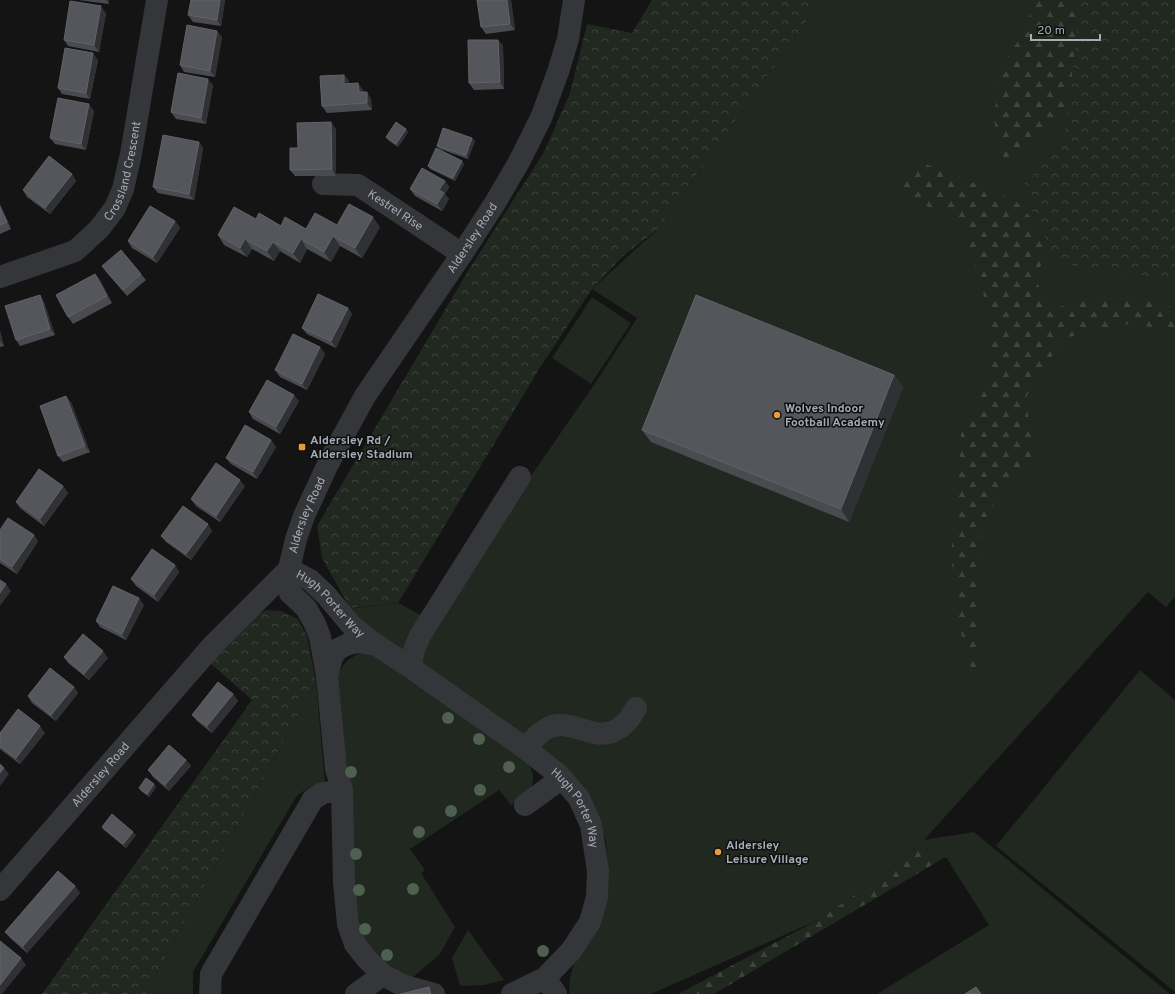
<svg xmlns="http://www.w3.org/2000/svg" width="1175" height="994" font-family="Overpass,sans-serif">
	<style>
		.green { fill: #202820 }
		.forest { fill: url(#forest-firs) }
		.park { fill: url(#park-crowns) }
		.lines { fill: none; stroke-linecap: round; stroke-linejoin: round }
		.minor { stroke: #35363a; stroke-width: 22 }
		.tree { fill: #4f604f }
		.wall { fill: #4a4b50 }
		.shaded-wall { fill: #303134 }
		.building { fill: #54565b; stroke: #616369 }
		.poi-dot { fill: #e89a39; stroke: #0f0f10; stroke-width: 1.5 }
		.labels { text-anchor: middle; stroke-width: 3; stroke-linejoin: round; paint-order: stroke }
		.street-label { font-size: 12px; fill: #a6acb5; stroke: #0f0f10 }
		.poi-label { font-size: 12px; font-weight: bold; fill: #a6acb5; stroke: #0f0f10; text-anchor: start }
	</style>
	<defs>
		<pattern id="forest-firs" width="22" height="20" patternUnits="userSpaceOnUse"><rect width="22" height="20" fill="#202820"/><path d="M5 1l3.5 6h-7zM16 11l3.5 6h-7z" fill="#3d443e"/></pattern>
		<pattern id="park-crowns" width="20" height="18" patternUnits="userSpaceOnUse"><rect width="20" height="18" fill="#202820"/><path d="M2 6a3 3 0 1 1 6 0M12 15a3 3 0 1 1 6 0" fill="none" stroke="#3d443e"/></pattern>
	</defs>
	<rect width="100%" height="100%" fill="#141415"/>
	<path class="green" d="M822 0H1175V597L1166 607 1148 592 924 840 974 832 1170 994H877L989 925 946 857 932 865 924 841 888 872 818 920 651 994H570L569 986 570 977 574 964 597 929 608 880 606 841 592 803 339 610 398 603 436 623 533 473 600 376 637 318 592 289 658 229Z
		M592 297 631 323 591 384 552 358Z
		M360 653H374L527 762C535 774 534 777 531 791L511 805 499 790 410 849 425 870 421 873 455 927 440 954 412 978 394 971 358 935 337 678C342 664 346 660 360 653Z
		M1140 670 1175 700V992L996 846Z
		M316 682 325 783C312 786 306 788 296 797L193 972V994H145Z
		M468 930 504 980 484 985 460 986 452 958Z"/>
	<path class="forest" d="M1035 0H1103L1075 82 1059 118 1007 170 994 121 999 71 1023 33Z
		M917 161 961 177 991 191 1016 201 1033 220 1046 248 1036 281 1052 309 1091 298 1132 297 1175 308V330L1129 324 1063 338 1026 397 1034 464 996 498 982 533 977 689 959 626 951 555 958 485 961 434 986 387 992 334 983 292 964 227 940 211 899 196Z
		M924 841 932 865 714 994H678L818 920 888 872Z"/>
	<path class="park" d="M652 0H822L658 229 622 257 592 289 541 366 398 603 350 608 322 558 317 526 468 271 544 152 570 93 587 24 632 33Z
		M1081 0H1175V280L1058 263 1021 188 1064 142Z
		M267 610 281 611 298 619 307 636 316 682 145 994H42L252 700 208 661 250 617Z"/>
	<g class="lines">
		<g class="minor">
			<path id="s1" d="M323 184 358 185 462 254"/>
			<path id="s2" d="M0 277 75 251 99 229 115 208 123 189 131 154 157 0"/>
			<path d="M410 667 415 647 421 634 520 477"/>
			<path d="M327 676 332 657 338 649 348 644 359 642 377 645"/>
			<path d="M526 749C532 741 537 734 546 729 569 716 589 740 612 732 624 727 630 719 636 708"/>
			<path d="M525 805 562 778"/>
			<path id="s3" d="M0 890 213 645 289 569 296 539 304 516 328 464 365 396 462 254 495 203 519 162 541 118 558 72 568 39 574 0"/>
			<path d="M545 978 556 994"/>
			<path d="M210 994 211 974 313 799 323 793 342 790"/>
			<path d="M356 994 383 975"/>
			<path id="s4" d="M434 994 402 985 383 975 366 958 355 944 348 924 344 883 342 790 336 769 327 676 320 637 315 624 306 608 290 593 289 569 310 580 326 595 352 626 372 642 410 667 526 749 559 775 579 798 591 825 598 871 597 897 590 922 571 951 545 978 512 994"/>
		</g>
	</g>
	<g class="tree">
		<circle cx="448" cy="718" r="6"/>
		<circle cx="479" cy="739" r="6"/>
		<circle cx="509" cy="767" r="6"/>
		<circle cx="351" cy="772" r="6"/>
		<circle cx="480" cy="790" r="6"/>
		<circle cx="451" cy="811" r="6"/>
		<circle cx="419" cy="832" r="6"/>
		<circle cx="356" cy="854" r="6"/>
		<circle cx="413" cy="889" r="6"/>
		<circle cx="359" cy="890" r="6"/>
		<circle cx="365" cy="929" r="6"/>
		<circle cx="543" cy="951" r="6"/>
		<circle cx="387" cy="955" r="6"/>
	</g>
	<path class="wall" d="M78 0H109V4Z
		M225 0 221 26 193 22 188 15Z
		M477 0H511L515 30 486 34 481 27Z
		M106 13 99 52 68 46 64 40Z
		M222 37 215 77 184 72 180 65Z
		M498 40 503 46 504 89 474 90 469 83Z
		M98 60 90 99 62 94 58 88Z
		M344 75 349 81V83L363 90V92L371 99 372 110 327 113 322 106Z
		M213 85 206 124 176 119 171 112Z
		M94 111 86 150 55 144 50 138Z
		M336 129V176H295L290 170 298 148Z
		M406 129 408 132 398 147 388 140 386 137Z
		M472 138 475 141 468 159 440 149 437 146Z
		M199 142 203 148 194 200 158 193 153 187Z
		M462 161 464 164 455 181 430 169 428 166Z
		M72 174 76 181 50 214 27 197 23 190Z
		M445 181 449 187 445 194 449 199 442 211 415 196 410 189Z
		M0 204 11 229 0 234Z
		M256 219 281 226 306 229 337 225 380 227 362 258 340 246 331 262 307 249 300 263 280 251 274 261 252 249 247 257 224 245 218 235Z
		M175 221 180 228 157 263 132 248 128 241Z
		M102 266 141 274 146 280 127 296 107 273Z
		M95 274 100 280 112 303 73 324 68 317Z
		M40 295 44 302 55 335 20 346 16 340Z
		M348 308 352 314 336 348 307 334 302 328Z
		M0 331 4 346 0 347Z
		M320 347 325 354 307 390 280 377 275 370Z
		M894 375 903 387 849 522 651 442 642 430Z
		M299 401 280 434 253 419 249 412Z
		M71 402 90 452 63 462 58 456Z
		M271 440 276 447 257 479 231 464 226 458Z
		M63 486 68 493 44 526 20 508 16 502Z
		M245 486 220 522 196 506 191 499Z
		M0 530 34 535 38 541 17 574 0 563Z
		M212 531 191 560 166 542 161 536Z
		M175 565 179 572 158 602 136 586 131 579Z
		M144 605 126 640 100 627 96 621Z
		M64 657 108 658 89 680 68 663Z
		M74 687 78 693 56 721 32 703 28 696Z
		M233 694 238 701 212 733 197 721 192 715Z
		M0 733H45L20 764 0 749Z
		M186 760 191 766 169 791 153 777 148 770Z
		M156 787 149 797 141 791 139 788Z
		M102 827 136 835 126 848 104 830Z
		M75 886 80 893 27 953 10 938 5 932Z"/>
	<path class="shaded-wall" d="M106 0H109V4Z
		M220 0H225L221 26 217 20Z
		M507 0H511L515 30 510 24Z
		M101 6 106 13 99 52 94 45Z
		M217 31 222 37 215 77 210 71Z
		M498 40 503 46 504 89 500 82Z
		M93 53 98 60 90 99 86 93Z
		M344 75 349 81V90L344 84Z
		M208 79 213 85 206 124 201 118Z
		M358 83 363 90 364 99 359 92Z
		M367 92 371 99 372 110 367 103Z
		M89 104 94 111 86 150 81 144Z
		M331 122 336 129V176L332 169Z
		M406 129 408 132 398 147 396 144Z
		M472 138 475 141 468 159 466 155Z
		M199 142 203 148 194 200 189 194Z
		M462 161 464 164 455 181 453 178Z
		M72 174 76 181 50 214 45 208Z
		M445 181 449 187 445 194 449 199 442 211 437 204 439 190Z
		M0 204 11 229 7 222 0 207Z
		M373 217 380 227 362 258 355 248Z
		M175 221 180 228 157 263 153 257Z
		M333 236 340 246 331 262 324 252Z
		M245 239 252 249 247 257 240 248Z
		M301 239 307 249 300 263 293 253Z
		M273 242 280 251 274 261 267 251Z
		M95 274 100 280 112 303 107 296Z
		M40 295 44 302 55 335 50 329Z
		M348 308 352 314 336 348 331 341Z
		M0 331 4 346 0 341Z
		M320 347 325 354 307 390 302 384Z
		M894 375 903 387 849 522 841 509Z
		M294 395 299 401 280 434 276 427Z
		M66 396 71 402 90 452 85 446Z
		M271 440 276 447 257 479 253 472Z
		M240 480 245 486 220 522 216 516Z
		M63 486 68 493 44 526 40 519Z
		M208 524 212 531 191 560 186 554Z
		M34 535 38 541 17 574 12 567Z
		M175 565 179 572 158 602 154 595Z
		M6 584 11 591 0 606V593Z
		M139 598 144 605 126 640 122 634Z
		M103 651 108 658 89 680 84 674Z
		M74 687 78 693 56 721 51 715Z
		M233 694 238 701 212 733 207 726Z
		M40 726 45 733 20 764 16 758Z
		M186 760 191 766 169 791 165 785Z
		M4 768 9 774 0 786V773Z
		M154 784 156 787 149 797 147 794Z
		M133 832 136 835 126 848 123 844Z
		M75 886 80 893 27 953 23 946Z
		M21 958 26 965 2 994H0V985Z
		M429 987 434 994H431Z"/>
	<path class="building" d="M191 0H220L217 20 188 15Z
		M477 0H507L510 24 481 27Z
		M70 1 101 6 94 45 64 40Z
		M187 25 217 31 210 71 180 65Z
		M468 40H498L500 82 469 83Z
		M65 48 93 53 86 93 58 88Z
		M178 73 208 79 201 118 171 112Z
		M344 75V84L358 83 359 92H367V103L322 106 320 76Z
		M58 98 89 104 81 144 50 138Z
		M331 122 332 169 290 170V148H298L297 123Z
		M396 122 406 129 396 144 386 137Z
		M443 128 472 138 466 155 437 146Z
		M163 135 199 142 189 194 153 187Z
		M436 148 462 161 453 178 428 166Z
		M49 156 72 174 45 208 23 190Z
		M422 168 445 181 439 190 444 193 437 204 410 189Z
		M349 204 373 217 355 248 333 236 324 252 301 239 293 253 273 242 267 251 245 239 240 248 218 235 234 207 256 219 259 213 281 226 285 217 306 229 315 213 337 225Z
		M150 206 175 221 153 257 128 241Z
		M0 207 7 222 0 225Z
		M121 250 141 274 123 290 102 266Z
		M95 274 107 296 68 317 56 295Z
		M318 294 348 308 331 341 302 328Z
		M40 295 50 329 16 340 5 306Z
		M696 295 894 375 841 509 642 430Z
		M293 334 320 347 302 384 275 370Z
		M267 380 294 395 276 427 249 412Z
		M66 396 85 446 58 456 40 406Z
		M245 425 271 440 253 472 226 458Z
		M216 463 240 480 216 516 191 499Z
		M39 469 63 486 40 519 16 502Z
		M183 506 208 524 186 554 161 536Z
		M8 518 34 535 12 567 0 559V530Z
		M152 549 175 565 154 595 131 579Z
		M0 580 6 584 0 593Z
		M113 586 139 598 122 634 96 621Z
		M83 634 103 651 84 674 64 657Z
		M50 668 74 687 51 715 28 696Z
		M218 682 233 694 207 726 192 715Z
		M18 709 40 726 16 758 0 746V733Z
		M169 745 186 760 165 785 148 770Z
		M0 764 4 768 0 773Z
		M146 778 154 784 147 794 139 788Z
		M112 814 133 832 123 844 102 827Z
		M58 871 75 886 23 946 5 932Z
		M0 941 21 958 0 985Z
		M429 987 431 994H401Z
		M976 987 981 994H965Z"/>
	<g class="poi-dot">
		<circle cx="777" cy="415" r="4"/>
		<rect x="298" y="443" width="8" height="8" rx="2"/>
		<circle cx="718" cy="852" r="4"/>
	</g>
	<g class="labels">
		<g class="street-label">
			<text dy="4" stroke="none"><textPath href="#s2" startOffset="176">Crossland Crescent</textPath></text>
			<text dy="4" stroke="none"><textPath href="#s1" startOffset="80">Kestrel Rise</textPath></text>
			<text dy="4" stroke="none"><textPath href="#s3" startOffset="813">Aldersley Road</textPath></text>
			<text dy="4" stroke="none"><textPath href="#s3" startOffset="489">Aldersley Road</textPath></text>
			<text dy="4" stroke="none"><textPath href="#s4" startOffset="540">Hugh Porter Way</textPath></text>
			<text dy="4" stroke="none"><textPath href="#s3" startOffset="153">Aldersley Road</textPath></text>
			<text dy="4" stroke="none"><textPath href="#s4" startOffset="864">Hugh Porter Way</textPath></text>
		</g>
		<g class="poi-label">
			<text x="785" y="412">Wolves Indoor<tspan x="785" dy="14">Football Academy</tspan></text>
			<text x="310" y="444">Aldersley Rd /<tspan x="310" dy="14">Aldersley Stadium</tspan></text>
			<text x="726" y="849">Aldersley<tspan x="726" dy="14">Leisure Village</tspan></text>
		</g>
	</g>
	<path d="M1031 34v6h69v-6" fill="none" stroke="#a6acb5" stroke-width="2"/>
	<text x="1037" y="34" font-size="12" fill="#a6acb5" stroke="#0f0f10" stroke-width="3" paint-order="stroke">20 m</text>
</svg>
